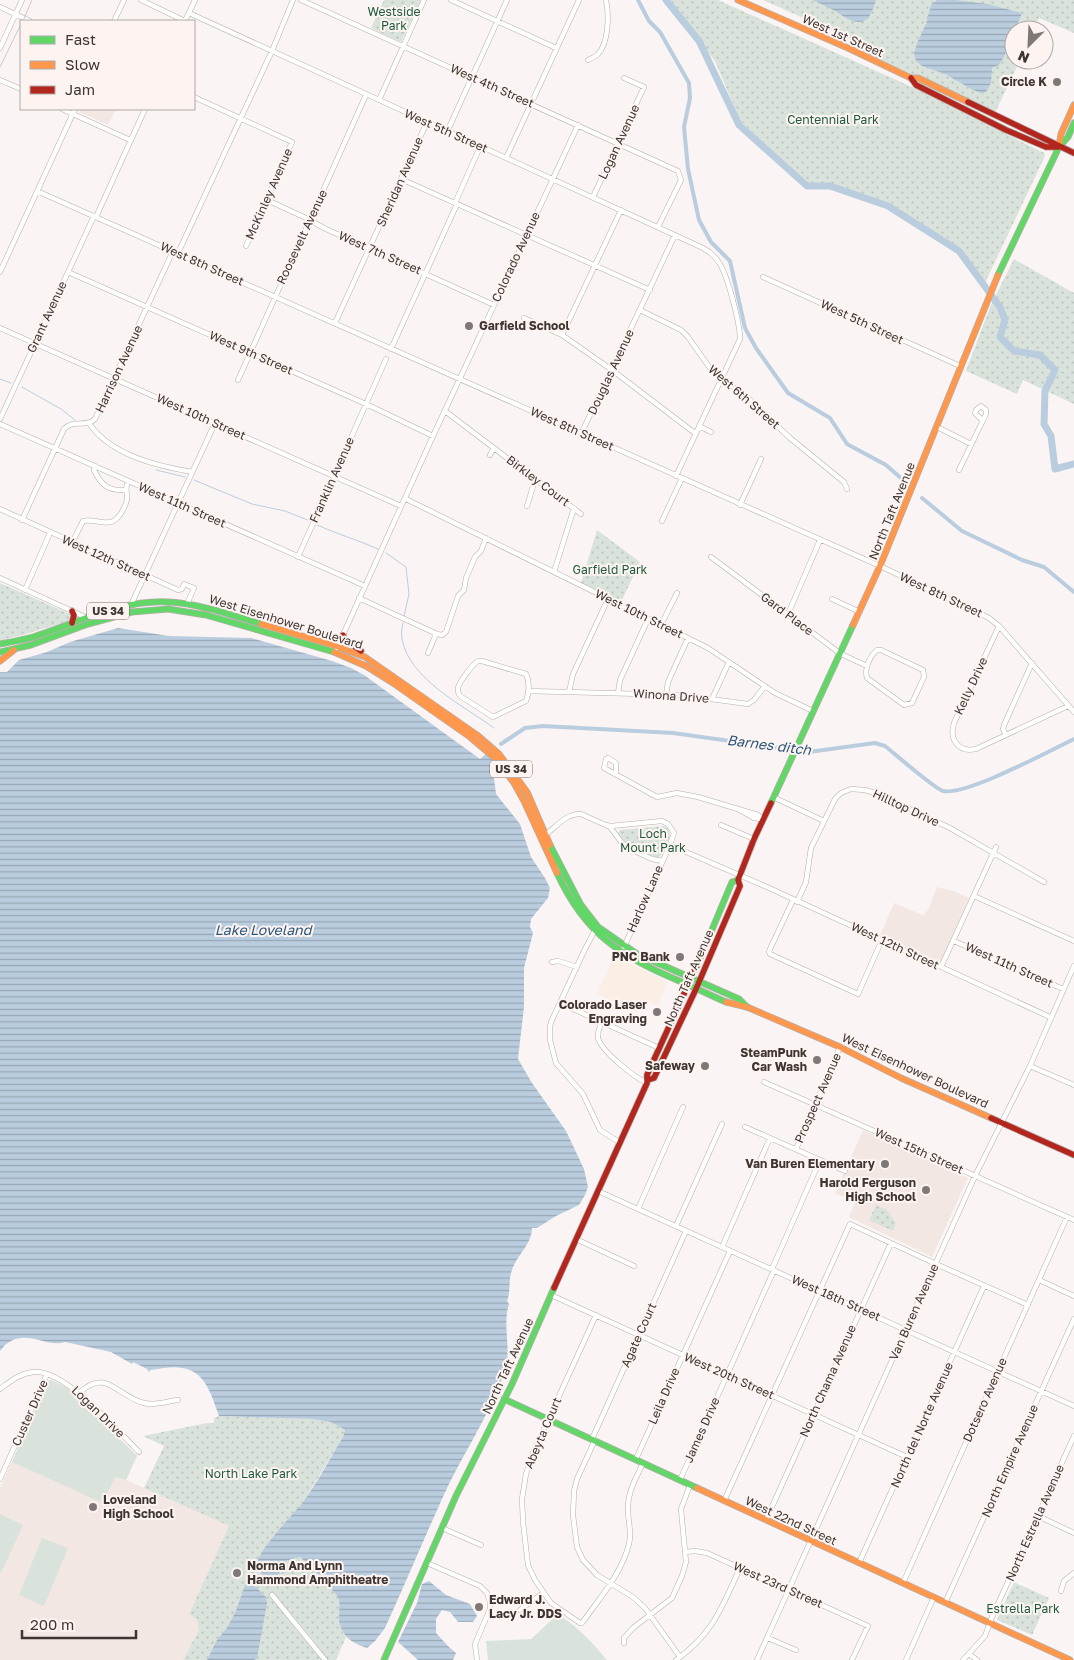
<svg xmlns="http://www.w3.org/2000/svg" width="1074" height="1660" font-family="'Golos Text',sans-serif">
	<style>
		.commercial { fill: #fbeee5 }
		.built { fill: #f3e7e4 }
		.grass { fill: #d9e3db }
		.park { fill: url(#park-dots) }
		.water { fill: url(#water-rules) }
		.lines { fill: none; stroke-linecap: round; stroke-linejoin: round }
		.stream { stroke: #bacddf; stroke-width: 1 }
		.canal { stroke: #bacddf; stroke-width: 4 }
		.river { stroke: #bacddf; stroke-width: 7 }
		.street-casing { stroke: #b5afac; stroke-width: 5.5 }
		.fast-casing { stroke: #b5afac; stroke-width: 7 }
		.slow-casing { stroke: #b5afac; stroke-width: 7 }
		.jam-casing { stroke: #b5afac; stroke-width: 7 }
		.street { stroke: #fefefd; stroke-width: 4.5 }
		.fast { stroke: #63d668; stroke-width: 5.5 }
		.slow { stroke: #ff974d; stroke-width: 5.5 }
		.jam { stroke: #b3261e; stroke-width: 5.5 }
		.rail { stroke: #cccaca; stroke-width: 1 }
		.poi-dot { fill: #7f7876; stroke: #fdf4f1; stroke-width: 2 }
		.labels { text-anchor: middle; stroke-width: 4; stroke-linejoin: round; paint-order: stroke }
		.shield { fill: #fdf4f1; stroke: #776e6b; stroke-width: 1 }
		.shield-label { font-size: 11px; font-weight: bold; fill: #3d3532 }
		.park-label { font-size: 12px; fill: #1d5a3d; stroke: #fdf4f1 }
		.street-label { font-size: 12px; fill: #3d3532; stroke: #fdf4f1 }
		.poi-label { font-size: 12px; font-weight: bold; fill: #3d3532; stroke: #fdf4f1; text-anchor: end }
		.water-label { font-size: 14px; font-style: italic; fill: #29577c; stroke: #fdf4f1 }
	</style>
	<defs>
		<pattern id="park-dots" width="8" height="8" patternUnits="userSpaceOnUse" patternTransform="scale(1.25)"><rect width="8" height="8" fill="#d9e3db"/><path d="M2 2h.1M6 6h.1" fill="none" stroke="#bbc3bc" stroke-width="1.8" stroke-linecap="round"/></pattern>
		<pattern id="water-rules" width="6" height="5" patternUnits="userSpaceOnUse" patternTransform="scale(1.25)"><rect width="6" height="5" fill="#bacddf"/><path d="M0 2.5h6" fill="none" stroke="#98a7b5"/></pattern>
	</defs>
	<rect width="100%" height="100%" fill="#faf5f4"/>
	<path class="commercial" d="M615 954 627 962 668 981 658 1006 644 1000 638 1013 597 994Z"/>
	<path class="built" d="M80 109H116L108 125 79 112Z
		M937 887 953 891 969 898 942 960 939 962 880 935 894 903 923 915 928 910Z
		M863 1130 968 1178 932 1257 849 1217 855 1203 835 1193Z
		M51 1380 67 1388 137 1455 126 1480 229 1526 189 1614 197 1620 199 1630 183 1660H0V1488L48 1381Z"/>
	<path class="grass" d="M51 1380 67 1388 137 1456 126 1480 115 1477 103 1503 12 1462 48 1381Z
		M0 1514 23 1525 1 1573 0 1572Z
		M42 1538 68 1548 44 1606 19 1595Z
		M558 1614C578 1627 592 1642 607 1660H488L486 1641 531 1639Z"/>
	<path class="park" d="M384 0H421L401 42 371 28Z
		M669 0H718L912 87 1044 153 1045 156 985 283 963 252 945 238 935 233 909 216 887 204 863 195 827 185H814L807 183 797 174 740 121 715 61 674 9Z
		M763 0H1074V33L1039 18 1033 30H1014V60H1020L995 113 858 49 859 43Z
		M1014 259 1074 293V404L1023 380 1017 394 966 371 990 307Z
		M597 530 640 562 621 602 581 583Z
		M0 583 72 615 71 620 20 636 0 640Z
		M664 826 669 829C672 839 667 853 657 858L628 846 618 833 620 830Z
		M876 1205 887 1210 896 1223 893 1231 869 1220Z
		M219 1416 312 1419 331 1422 345 1430 343 1437 304 1501 264 1550 282 1569 286 1561 300 1557C308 1564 336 1591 339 1600 342 1613 337 1626 346 1637L336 1660H183L199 1630 197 1620 189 1614 229 1526 144 1488 164 1446 143 1436 207 1423H214V1418Z
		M1014 1582 1049 1598 1032 1635 997 1620Z"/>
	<path class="water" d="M812 0H876C874 6 872 13 868 18 857 29 843 15 833 10 826 6 819 3 812 0Z
		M937 0H955L987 4 1022 13 1004 57 999 65 992 68 991 83 986 92 981 93 973 90 945 74 922 66 916 61 914 53 918 41 926 24 931 5Z
		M118 628 169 636 251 638 332 661 351 668 364 675 480 759 486 754 495 762 489 768 494 778 496 794 520 824 531 857 545 878 550 888 548 898 531 919 530 927 533 933 524 968V1007L518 1059 532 1083 566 1131 584 1169 588 1187 585 1195 579 1205 556 1216 537 1228H532C532 1244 517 1255 512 1270 508 1280 511 1292 507 1301L509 1304C502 1326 512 1349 505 1371 491 1412 466 1449 447 1488 426 1534 406 1582 385 1628L375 1641 367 1648C352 1643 341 1636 339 1620 339 1613 340 1606 339 1600 336 1591 308 1564 300 1557L286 1561 273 1584C266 1581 256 1569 258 1560 263 1545 292 1516 303 1502 318 1482 330 1458 343 1437L345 1430 331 1422 311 1419 219 1416C212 1397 206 1371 182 1368 173 1366 160 1369 150 1370L149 1372 147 1369 133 1362 132 1364 111 1352 65 1342C45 1349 21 1323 0 1351V672H7L19 660 47 652 70 642Z
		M429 1581 446 1595 470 1604 477 1616 473 1622H458L450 1612 442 1610 436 1619V1633L449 1647 456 1653 453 1660H418L398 1642 417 1603 422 1584Z
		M251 1583 266 1597 267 1603 257 1658 254 1660H207L217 1640 227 1628 236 1611 245 1585Z"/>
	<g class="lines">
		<path class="stream" d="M0 379 11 383
			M22 387 61 409 75 420
			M156 470 185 477
			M194 480 252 504 285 511 310 521
			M317 525C337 534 358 540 378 549
			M386 553 406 567 409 594 404 616
			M403 623C402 628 401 634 402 639 409 679 464 706 494 728"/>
		<path class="canal" d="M638 0 649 21 660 32 689 83 690 98 684 127 688 169 699 220 711 242 730 261 745 328 756 348 788 393 830 418 847 444 886 465 902 479
			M922 498 962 531 1022 560 1044 567 1074 592
			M501 744 525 728 543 726 673 733 809 752 875 743 885 746C895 754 935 789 943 791 966 796 1049 751 1074 739"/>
		<path class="river" d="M666 0 699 41 739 125 807 186H830L888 206 959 251 1000 307 1005 320 1000 337 1014 351 1040 355 1055 370 1045 391 1044 424 1051 436 1055 469 1074 464"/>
		<defs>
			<path id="street" d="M141 0 185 21
				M301 0 678 171 681 180 658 227
				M451 0 556 48
				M0 7 30 21
				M189 13 703 248C710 252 716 257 720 264 728 278 740 323 740 339L676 476
				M114 21 124 0
				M185 21 195 0
				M0 48 22 0
				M588 60C591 58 596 57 598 54 609 43 609 14 606 0
				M0 80 21 89
				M194 97 292 142 246 246
				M379 100 424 0
				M62 109 130 140
				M447 132 507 0
				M506 158 579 0
				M401 179 650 290
				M37 191 880 566 979 613 989 618 999 626 1074 712
				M593 197 644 87 624 78
				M267 200 306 218 326 229 494 305
				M455 203 480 147
				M96 217 145 109
				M178 253 272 51 293 0
				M0 272 75 109
				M68 272 366 404 433 436
				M763 277 960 366
				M640 310 681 330 688 337 712 371 748 398 790 438 844 482 847 489
				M524 318 562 335 612 370 696 434
				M335 323 427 122
				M0 328 401 506
				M562 335 621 210
				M391 349 457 204
				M238 380 366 95
				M445 411 581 514
				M0 419 94 216
				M89 423C110 455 157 466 192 472
				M0 424 365 586
				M699 426 711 432
				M937 427 971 444
				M581 434 675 235
				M490 455 494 448
				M95 466 94 470C101 485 108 491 125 490
				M959 470 986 414V410L981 406 976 410 975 413 982 420
				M406 499 708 648 775 693 813 711
				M740 505 761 459
				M527 506 535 480
				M0 509 178 590 182 589 184 584 194 588 187 604
				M22 520 64 429C73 419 86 428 95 419L173 251
				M662 521 682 478
				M72 543 83 521C93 519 102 524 111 522 119 520 125 507 127 500 128 492 124 490 128 481
				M298 557 386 359
				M711 557 841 654 867 666
				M554 572 574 508
				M0 578 85 617
				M25 590 50 533
				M359 598 437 634 442 635 446 632 458 596 464 590 466 578 475 557 481 551 486 538
				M832 599 860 612
				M131 605 215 423
				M788 614 820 540
				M661 625 677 593
				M999 626 954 723C949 739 958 753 976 749L1068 706
				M337 648 433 436 578 125
				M877 650H881L923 670 924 677 912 703 904 705 867 678C864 668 870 656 877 650Z
				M428 653 436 634
				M478 661H482L526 674C530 682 529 694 526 701L493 717 460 696C459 693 457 692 458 688 459 682 473 664 478 661Z
				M528 691 681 695 748 704 754 700 765 686
				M569 692 573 674 608 599
				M618 693 620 680 648 619
				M666 695 668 682 688 638
				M712 699 729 662
				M1006 735 1003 729 1004 725 1032 663
				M616 774V763L608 758 606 759 604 768 657 797 677 793 698 797 738 809
				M773 797 824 821
				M761 819 754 818 738 809 758 815 763 820
				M606 825 611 826 662 821 668 824 674 833 670 845 624 947
				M721 825 754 839
				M544 836C555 828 566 813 581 814L610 827 622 843 630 849 652 859 662 861
				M670 845 767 887 1050 1017
				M974 896 1074 941
				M793 900 770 949 769 952 770 954 858 994 882 940
				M797 902 806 882 811 848 835 799 841 793 851 789 865 790 875 793 950 828 1044 882
				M595 930 585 949 551 1022 550 1027V1040L556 1063 583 1094 600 1130 619 1142
				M954 941 1063 989
				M552 962 558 961 577 967
				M941 967 996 847
				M560 1003 659 1048
				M601 1023C600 1027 597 1033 598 1038 602 1052 634 1077 647 1083
				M1030 1066 1074 1085
				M764 1082 1074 1220
				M745 1127 845 1171
				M796 1149 840 1047
				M598 1191 1074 1406
				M638 1209 683 1107
				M676 1226 722 1124
				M576 1239 634 1266
				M722 1247 770 1138
				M772 1269 820 1160
				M1039 1280 1074 1296
				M551 1295 907 1457
				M596 1315 533 1453 526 1474 522 1499 523 1522 528 1565 535 1580 551 1603 580 1623H582C599 1599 622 1573 629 1544 632 1532 628 1522 628 1510 627 1493 636 1478 643 1463
				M0 1389C11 1381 20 1373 34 1372 65 1369 117 1430 139 1452
				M79 1393C107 1367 116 1396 144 1403 154 1406 168 1401 178 1400
				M592 1439 686 1231
				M595 1440 577 1479 574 1491 573 1515 577 1547 583 1560 597 1575 633 1597 645 1608 680 1657
				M636 1459 730 1251
				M0 1479 47 1374
				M680 1480 774 1270
				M724 1501 850 1224 936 1264 1028 1305
				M1038 1516 1074 1533
				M766 1520 891 1243
				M442 1528 481 1545
				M685 1552 695 1551 707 1553 868 1626 852 1660
				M427 1563 480 1586 487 1593 490 1602V1609L475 1644 477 1660
				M859 1563 984 1286
				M903 1583 1067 1217
				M1061 1591 1064 1581 1074 1573
				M272 1595 325 1660
				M945 1603 1074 1319
				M520 1610 543 1593
				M768 1638 796 1650
				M624 1643V1638L633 1628 672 1598 682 1576 686 1562 681 1509 690 1485
				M969 1654 977 1660
				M676 1660C713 1634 722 1607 740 1568
				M757 1660 975 1176 1030 1066 1074 966
				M906 1660 934 1597
				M963 1660 985 1636 992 1617 1074 1436"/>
			<path id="fast" d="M998 275 1059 147 1068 137 1074 123
				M0 644C11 642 23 640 33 637 77 623 122 599 169 602 201 604 231 615 261 624
				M0 652 31 645 88 624 132 612 168 609 206 615 334 652
				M771 803 853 625
				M550 845 581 905 598 927 637 954 739 999 747 1007
				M557 873C586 936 622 957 684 983 698 989 712 996 726 1002
				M698 963 732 882 738 880
				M504 1399 697 1488
				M384 1660 456 1496 512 1384 554 1288"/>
			<path id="slow" d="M738 0 848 48 911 78H918L968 102
				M1059 147 1061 134 1074 105
				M261 624 333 645 365 657 477 735 499 754 527 792 550 845
				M853 625 880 566 998 275
				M334 652 366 666 393 683 470 737 496 759 514 783 524 801 557 873
				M0 661 14 650
				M726 1002 747 1007 840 1047 901 1078 991 1118
				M697 1488 1070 1660"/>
			<path id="jam" d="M911 78 916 85 1006 130 1046 147H1059
				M968 102 1074 153
				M72 611 74 615 72 623
				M343 635 345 640 361 651
				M648 1080 654 1078 696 989 740 886 738 880 754 839 771 803
				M991 1118 1074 1155
				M554 1288 647 1083V1075L698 963"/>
		</defs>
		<use href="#street" class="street-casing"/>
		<use href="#fast" class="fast-casing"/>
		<use href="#slow" class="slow-casing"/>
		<use href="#jam" class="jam-casing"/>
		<use href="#street" class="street"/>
		<use href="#fast" class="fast"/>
		<use href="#slow" class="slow"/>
		<use href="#jam" class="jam"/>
		<path class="rail" d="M23 21 32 0
			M0 67 21 24"/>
	</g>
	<g class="poi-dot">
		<circle cx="1057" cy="82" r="5"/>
		<circle cx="469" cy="326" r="5"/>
		<circle cx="680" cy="957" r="5"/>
		<circle cx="657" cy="1012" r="5"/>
		<circle cx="817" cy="1060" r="5"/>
		<circle cx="705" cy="1066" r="5"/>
		<circle cx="885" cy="1164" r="5"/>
		<circle cx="926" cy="1190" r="5"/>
		<circle cx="93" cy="1507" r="5"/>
		<circle cx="237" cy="1573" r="5"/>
		<circle cx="479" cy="1607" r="5"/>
	</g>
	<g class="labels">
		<g class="shield">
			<rect x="87" y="602.5" width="42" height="17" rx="4"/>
			<rect x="490" y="760.5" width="42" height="17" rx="4"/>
		</g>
		<g class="shield-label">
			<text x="108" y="615">US 34</text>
			<text x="511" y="773">US 34</text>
		</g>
		<g class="park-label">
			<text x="394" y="16">Westside<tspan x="394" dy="14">Park</tspan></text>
			<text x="833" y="124">Centennial Park</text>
			<text x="610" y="574">Garfield Park</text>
			<text x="653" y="838">Loch<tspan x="653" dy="14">Mount Park</tspan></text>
			<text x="251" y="1478">North Lake Park</text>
			<text x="1023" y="1613">Estrella Park</text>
		</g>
		<g class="street-label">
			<text transform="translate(843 36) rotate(24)" y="4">West 1st Street</text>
			<text transform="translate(492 86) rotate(24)" y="4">West 4th Street</text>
			<text transform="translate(446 131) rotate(24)" y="4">West 5th Street</text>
			<text transform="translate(619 142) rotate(-65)" y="4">Logan Avenue</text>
			<text transform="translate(400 182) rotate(-66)" y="4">Sheridan Avenue</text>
			<text transform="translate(269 194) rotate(-66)" y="4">McKinley Avenue</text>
			<text transform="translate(302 237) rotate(-65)" y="4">Roosevelt Avenue</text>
			<text transform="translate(380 253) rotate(24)" y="4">West 7th Street</text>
			<text transform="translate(516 257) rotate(-65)" y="4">Colorado Avenue</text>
			<text transform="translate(202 264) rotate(24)" y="4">West 8th Street</text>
			<text transform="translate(47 317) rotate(-65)" y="4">Grant Avenue</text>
			<text transform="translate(862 322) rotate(25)" y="4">West 5th Street</text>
			<text transform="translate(251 353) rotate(24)" y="4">West 9th Street</text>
			<text transform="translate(119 369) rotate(-65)" y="4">Harrison Avenue</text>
			<text transform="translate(611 372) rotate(-65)" y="4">Douglas Avenue</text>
			<text transform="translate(744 397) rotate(41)" y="4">West 6th Street</text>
			<text transform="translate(201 417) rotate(24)" y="4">West 10th Street</text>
			<text transform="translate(572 429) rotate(24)" y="4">West 8th Street</text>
			<text transform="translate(332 480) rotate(-66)" y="4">Franklin Avenue</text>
			<text transform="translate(538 481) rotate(37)" y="4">Birkley Court</text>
			<text transform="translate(182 505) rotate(24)" y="4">West 11th Street</text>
			<text transform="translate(892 511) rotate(-68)" y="4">North Taft Avenue</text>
			<text transform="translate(106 558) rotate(24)" y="4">West 12th Street</text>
			<text transform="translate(941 595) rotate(25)" y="4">West 8th Street</text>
			<text transform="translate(639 614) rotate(26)" y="4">West 10th Street</text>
			<text transform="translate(787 614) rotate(37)" y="4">Gard Place</text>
			<text transform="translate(286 622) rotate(17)" y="4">West Eisenhower Boulevard</text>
			<text transform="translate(971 686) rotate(-65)" y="4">Kelly Drive</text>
			<text transform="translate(671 696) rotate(4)" y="4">Winona Drive</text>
			<text transform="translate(906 808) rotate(25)" y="4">Hilltop Drive</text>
			<text transform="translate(645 899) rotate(-66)" y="4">Harlow Lane</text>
			<text transform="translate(895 946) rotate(25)" y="4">West 12th Street</text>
			<text transform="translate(1009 965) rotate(24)" y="4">West 11th Street</text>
			<text transform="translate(689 978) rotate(-66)" y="4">North Taft Avenue</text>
			<text transform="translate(915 1071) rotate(25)" y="4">West Eisenhower Boulevard</text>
			<text transform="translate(818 1098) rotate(-66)" y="4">Prospect Avenue</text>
			<text transform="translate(919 1151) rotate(24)" y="4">West 15th Street</text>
			<text transform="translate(836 1298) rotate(24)" y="4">West 18th Street</text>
			<text transform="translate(914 1312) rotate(-66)" y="4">Van Buren Avenue</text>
			<text transform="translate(639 1335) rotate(-66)" y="4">Agate Court</text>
			<text transform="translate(508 1366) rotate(-65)" y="4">North Taft Avenue</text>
			<text transform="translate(729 1376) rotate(24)" y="4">West 20th Street</text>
			<text transform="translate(828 1381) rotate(-66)" y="4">North Chama Avenue</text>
			<text transform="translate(664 1396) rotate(-66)" y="4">Leila Drive</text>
			<text transform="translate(985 1400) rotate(-66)" y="4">Dotsero Avenue</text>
			<text transform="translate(98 1412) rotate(44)" y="4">Logan Drive</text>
			<text transform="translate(30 1413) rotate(-66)" y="4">Custer Drive</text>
			<text transform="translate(922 1425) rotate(-66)" y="4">North del Norte Avenue</text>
			<text transform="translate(702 1430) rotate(-66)" y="4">James Drive</text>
			<text transform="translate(543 1433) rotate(-67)" y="4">Abeyta Court</text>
			<text transform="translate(1010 1461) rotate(-66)" y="4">North Empire Avenue</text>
			<text transform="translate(791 1521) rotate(25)" y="4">West 22nd Street</text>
			<text transform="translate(1035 1523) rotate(-66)" y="4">North Estrella Avenue</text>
			<text transform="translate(778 1585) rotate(24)" y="4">West 23rd Street</text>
		</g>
		<g class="poi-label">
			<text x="1047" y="86">Circle K</text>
			<text x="479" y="330" text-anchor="start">Garfield School</text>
			<text x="670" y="961">PNC Bank</text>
			<text x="647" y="1009">Colorado Laser<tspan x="647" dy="14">Engraving</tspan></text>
			<text x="807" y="1057">SteamPunk<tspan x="807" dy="14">Car Wash</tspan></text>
			<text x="695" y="1070">Safeway</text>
			<text x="875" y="1168">Van Buren Elementary</text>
			<text x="916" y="1187">Harold Ferguson<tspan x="916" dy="14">High School</tspan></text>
			<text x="103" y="1504" text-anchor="start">Loveland<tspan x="103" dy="14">High School</tspan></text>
			<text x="247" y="1570" text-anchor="start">Norma And Lynn<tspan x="247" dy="14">Hammond Amphitheatre</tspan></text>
			<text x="489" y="1604" text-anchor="start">Edward J.<tspan x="489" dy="14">Lacy Jr. DDS</tspan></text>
		</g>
		<g class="water-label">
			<text transform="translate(769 745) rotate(7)" y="5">Barnes ditch</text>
			<text x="263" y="935">Lake Loveland</text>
		</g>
	</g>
	<rect x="20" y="20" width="175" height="90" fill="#fdf4f1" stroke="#b0a8a5"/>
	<rect x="30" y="36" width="25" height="8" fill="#63d668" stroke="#b0a8a5"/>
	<text x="65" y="45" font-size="15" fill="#3d3532">Fast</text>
	<rect x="30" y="61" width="25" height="8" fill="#ff974d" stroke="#b0a8a5"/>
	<text x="65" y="70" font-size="15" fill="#3d3532">Slow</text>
	<rect x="30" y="86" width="25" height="8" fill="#b3261e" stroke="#b0a8a5"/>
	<text x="65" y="95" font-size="15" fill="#3d3532">Jam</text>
	<g transform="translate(1029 45) rotate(204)"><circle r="24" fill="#fdf4f1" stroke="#b0a8a5"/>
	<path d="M0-4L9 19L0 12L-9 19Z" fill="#7f7876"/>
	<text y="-8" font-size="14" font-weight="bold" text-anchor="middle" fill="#3d3532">N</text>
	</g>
	<path d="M22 1630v8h114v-8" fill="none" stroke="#3d3532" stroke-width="2.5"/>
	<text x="30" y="1630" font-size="15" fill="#3d3532" stroke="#fdf4f1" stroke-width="4" paint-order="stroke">200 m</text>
</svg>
